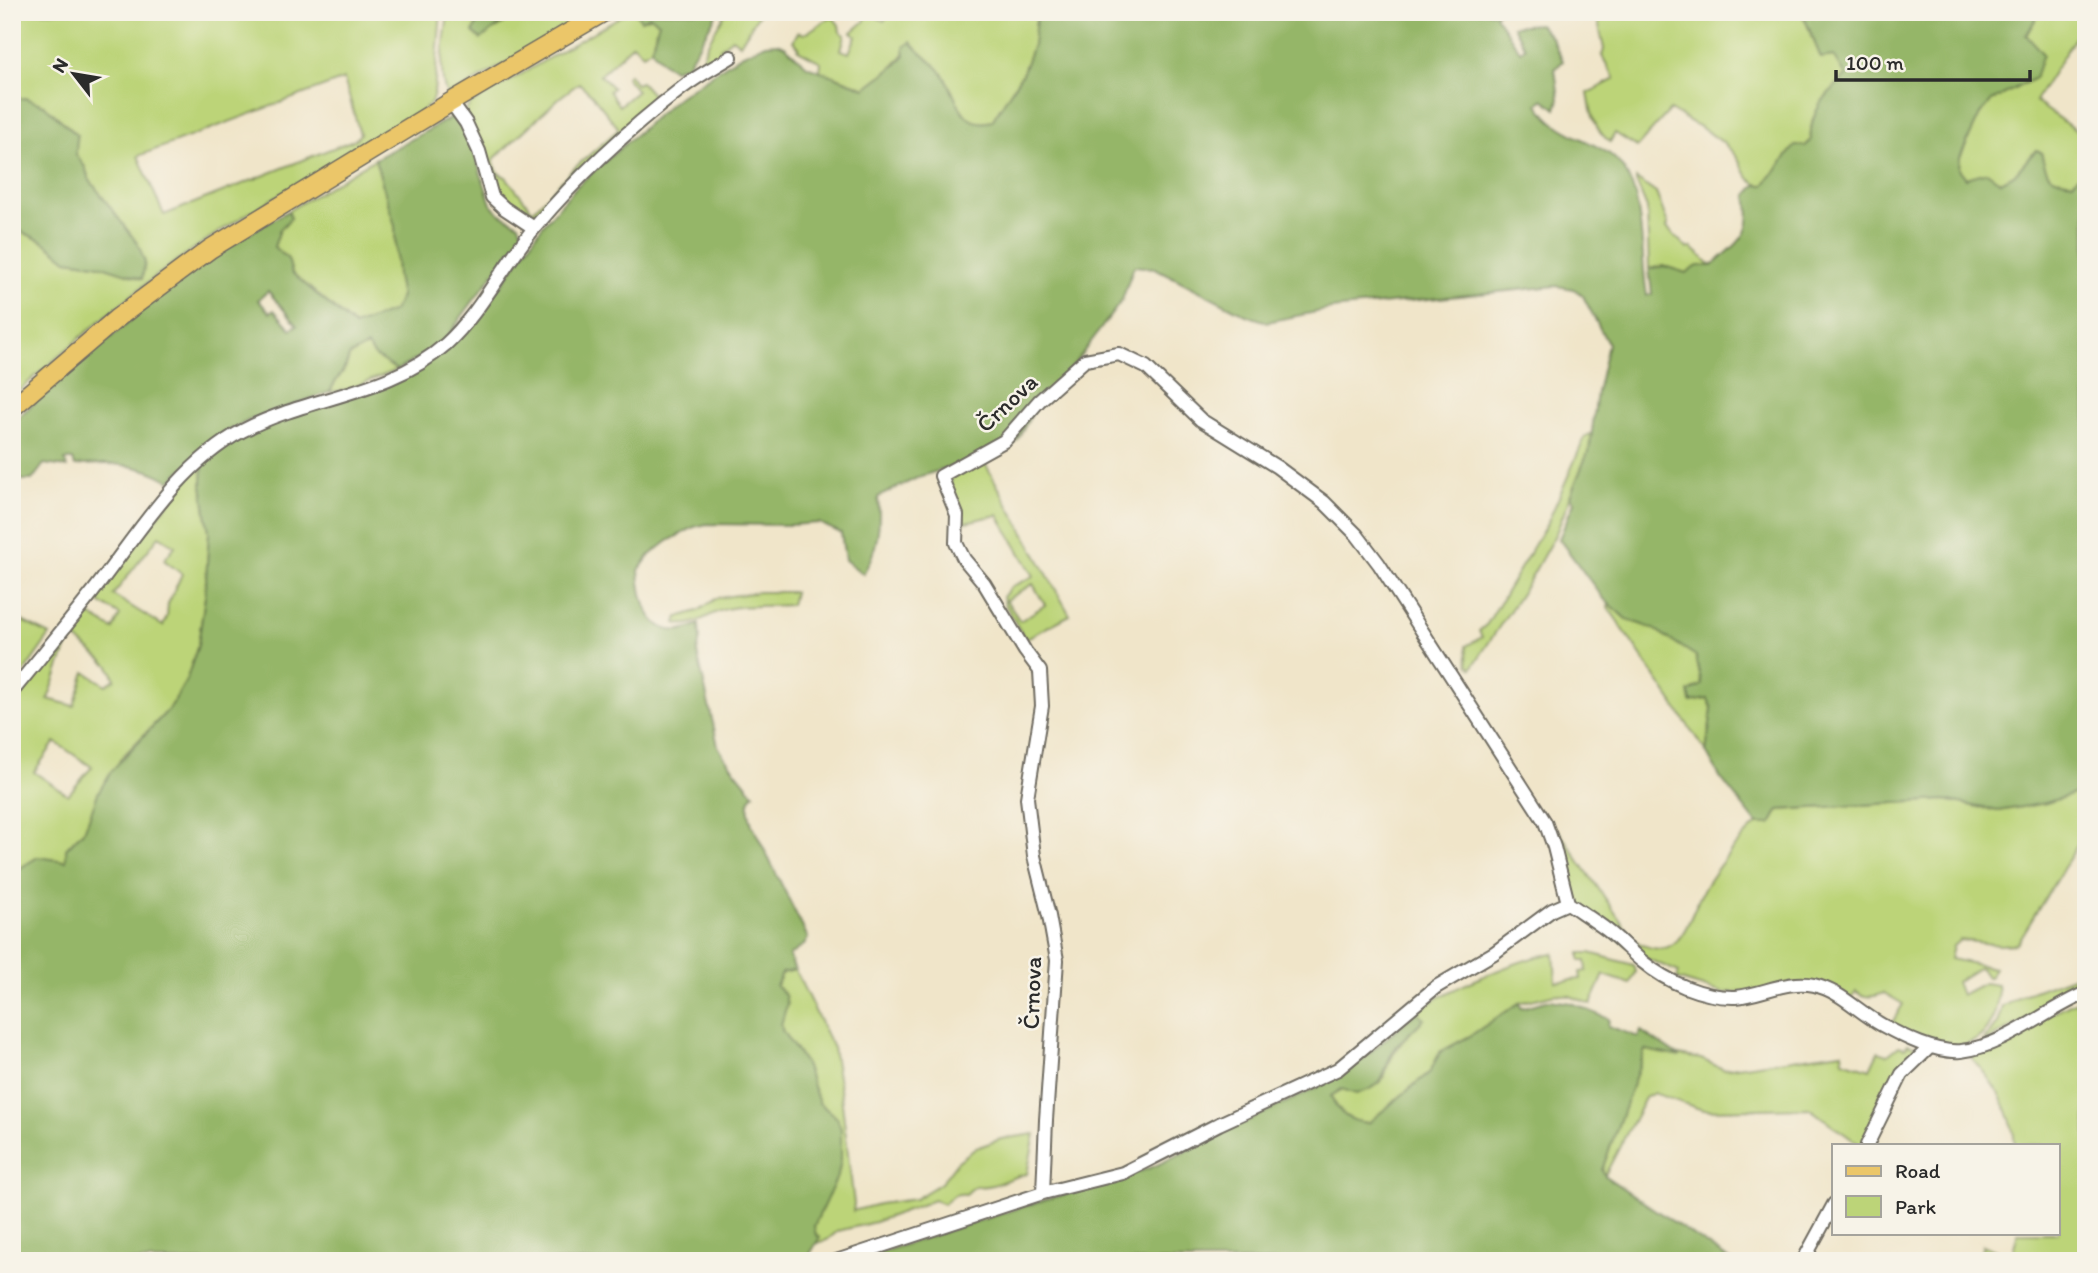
<svg xmlns="http://www.w3.org/2000/svg" width="2098" height="1273" font-family="Itim,sans-serif">
	<style>
		.green { fill: #bcd478; stroke: #748052; stroke-width: 2; fill-rule: evenodd }
		.forest { fill: #95b668; stroke: #60704a; stroke-width: 2; fill-rule: evenodd }
		.lines { fill: none; stroke-linecap: round; stroke-linejoin: round }
		.minor-casing { stroke: #706c62; stroke-width: 16 }
		.primary-casing { stroke: #706c62; stroke-width: 21 }
		.minor { stroke: #fff; stroke-width: 12 }
		.primary { stroke: #ebc669; stroke-width: 18 }
		.labels { text-anchor: middle; stroke-width: 5; stroke-linejoin: round; paint-order: stroke }
		.street-label { font-size: 24px; fill: #2b2b2b; stroke: #f7f3e8 }
	</style>
	<rect width="100%" height="100%" fill="#f7f3e8"/>
	<filter id="ink" filterUnits="userSpaceOnUse"><feTurbulence type="fractalNoise" baseFrequency=".0143" numOctaves="2"/><feDisplacementMap in="SourceGraphic" scale="14" xChannelSelector="R" yChannelSelector="G"/><feConvolveMatrix kernelMatrix="1 2 1 2 8 2 1 2 1" color-interpolation-filters="sRGB"/></filter>
	<filter id="wash" filterUnits="userSpaceOnUse"><feTurbulence type="fractalNoise" baseFrequency=".00686" numOctaves="4" result="noise"/><feDisplacementMap in="SourceGraphic" scale="28" xChannelSelector="R" yChannelSelector="G"/><feGaussianBlur stdDeviation="1.57" result="paint"/><feColorMatrix in="noise" values="0 0 0 0 0 0 0 0 0 0 0 0 0 0 0 0 0 1.4 0 .05"/><feComposite in="paint" operator="in"/></filter>
	<g filter="url(#wash)">
		<rect width="100%" height="100%" fill="#f0e5c9"/>
		<path class="green" d="M12 12H441L434 93 431 103 422 111C356 150 289 187 225 228 149 276 80 337 12 397V227L44 242 67 260 96 264 142 278 109 206 89 179 85 167 75 155 77 135C55 115 45 100 14 99L12 102ZM344 79 360 134 356 139 164 215 138 156Z
			M448 12H482L474 32 498 28 517 12H593L451 95 446 93C437 68 446 38 448 12Z
			M628 12H635L641 20 651 16 659 22 651 49 643 54 633 44 600 75 613 88 609 91 619 106 637 91 626 77 629 74 636 84 641 82 659 102 575 175 537 215C526 212 511 210 502 201 493 191 466 123 466 110L470 104ZM579 83 592 95 619 129 571 171 533 211 506 177 498 173 493 160 559 98Z
			M726 12H760L740 44 732 38 720 48 728 54 701 69C700 50 717 29 726 12Z
			M868 12 884 21 891 12H1037L1033 45 1023 72 992 121 980 124 970 121 955 100 950 88 937 67 918 52 911 42C901 63 884 74 866 88L820 71 821 62 798 50 799 47 793 41 798 32 804 34 808 32 832 16 839 25 840 32 845 35 841 50 849 53 856 36 852 32 864 22Z
			M1596 12H1799L1805 19 1821 58 1834 56 1847 76C1827 93 1808 113 1811 140L1805 147 1795 146 1764 185C1746 185 1744 166 1735 155 1719 135 1691 123 1670 110L1637 147 1615 133 1610 142C1594 130 1591 112 1588 93L1615 79 1602 56 1604 49Z
			M2040 12H2086V20L2035 101 2086 138V172H2082L2073 182C2049 179 2046 176 2041 152L2036 150 2014 175 2001 182 1966 178 1959 169 1960 157 1981 112 1993 100 2035 78 2026 35Z
			M375 159 395 226 397 276 401 296 394 311 355 326 292 273 288 259 274 247 280 229 291 218 288 211Z
			M1636 179 1656 193 1668 224 1667 228 1688 249 1691 247 1712 266H1698L1686 273 1664 266 1649 269 1647 208 1636 182Z
			M367 345 375 356 397 370 346 390 330 392C335 378 346 374 349 356Z
			M1592 433 1590 447 1556 533 1528 583 1472 668 1468 664 1466 646 1482 637 1479 631 1487 624 1548 522 1585 437Z
			M982 458 1070 615 1025 639 1005 605 1003 597 1011 587 1034 576 998 515 965 522 949 490 951 478 949 474ZM1033 584 1045 605 1020 621 1006 600Z
			M203 463 202 485 209 532 205 597 198 645 186 681 170 708 121 758 85 829 66 849V862L38 857 20 868 12 869V706L85 612 113 629 120 615 95 600 185 481ZM159 536 175 546 164 560 182 574 168 604 167 617 163 626 113 595ZM74 637 109 666 115 679 106 685 85 672 74 706 48 699 67 646ZM55 742 92 767 68 795 34 772Z
			M759 592H794L791 605C771 607 741 604 723 610 708 614 692 629 676 623L678 617 698 611 717 598Z
			M1609 604 1626 619 1654 629 1696 656 1702 685 1712 709 1706 752 1608 607Z
			M12 616 50 635 17 682 12 680Z
			M2086 790V839L2080 841 2017 944 1999 945 1960 940 1953 946 1950 959 1994 968 1990 977H1987L1980 967 1956 982 1961 995 1984 983 1997 985C1999 1000 1996 1013 1988 1027 1966 1063 1920 1038 1889 1028L1903 1004 1884 993C1873 997 1866 999 1856 991L1851 999 1829 985 1723 993 1677 979 1679 972 1638 955 1575 900 1570 892 1548 823 1558 830 1634 940C1684 971 1688 912 1708 882 1722 861 1738 841 1757 824H1771L1779 810 1945 800 1998 811 2046 803Z
			M1554 953 1556 982 1581 979 1580 972 1587 971 1586 961H1580V953H1590L1634 965 1636 972 1630 984 1604 975 1591 1004 1570 996 1555 994 1519 1003 1470 1036 1440 1052 1430 1072 1368 1123C1348 1121 1339 1114 1331 1096L1343 1089 1384 1078C1390 1052 1405 1038 1424 1019L1417 1011C1444 991 1521 958 1554 953Z
			M795 970 833 1048 841 1095 854 1204 853 1211 879 1204 915 1199 941 1183 957 1162 976 1148 1001 1139 1035 1134 1027 1174C1007 1177 995 1189 975 1186L966 1194C955 1193 951 1196 944 1204L934 1200 875 1222 838 1231 827 1240 814 1244V1226L826 1199 837 1118 819 1103 804 1062 783 1032 781 1025 785 995 776 986 782 973Z
			M2086 972V988L1982 1043 1997 1023 2002 1007 2023 995Z
			M2086 996V1261H2010L2018 1233H2058V1145H2015C2012 1109 1995 1084 1971 1057L1974 1051Z
			M1908 1044 1919 1048 1901 1067 1864 1145H1860L1809 1108 1703 1110 1654 1093 1645 1098 1605 1175 1602 1170 1645 1049 1701 1059 1723 1069 1842 1052 1843 1060 1870 1069 1878 1052 1888 1055 1899 1046 1905 1048Z
			M1983 1245 2006 1255 2004 1261H1976Z"/>
		<path class="forest" d="M482 12H517L481 39 473 32Z
			M635 12H718L687 65 674 69 664 64 651 49 659 22 650 16 641 20Z
			M1037 12H1498L1495 15 1520 51 1525 48 1513 26 1539 24 1551 37 1563 61 1555 69 1559 99 1556 109 1543 99 1538 104C1543 111 1548 119 1556 124 1571 136 1592 142 1608 153 1648 180 1639 254 1647 295L1652 294 1649 269 1664 266 1686 273 1698 266H1712C1740 240 1754 237 1747 195L1756 185H1764L1795 146H1805L1811 141C1808 113 1827 93 1846 76L1834 56 1821 58 1805 19 1799 12H2040L2026 35 2043 54 2035 78 1993 100 1981 112 1960 157 1959 169 1966 178 1987 172 2001 182 2014 175 2036 150 2041 152C2046 175 2049 179 2073 182L2082 172H2086V790L2046 803 1998 811 1945 800 1779 810 1771 824H1757L1720 777 1706 752 1712 709 1708 699 1691 702 1689 692 1702 685 1696 656 1654 629 1626 619 1603 598 1559 539 1574 502 1570 496 1590 447 1597 392 1608 344 1583 296 1574 289 1556 286 1331 309 1267 322 1246 315 1155 268 1134 266 1122 300 1075 363 1039 401 1016 442 994 454 921 476 878 497C881 525 878 549 863 574L845 560 841 533 819 523 790 525 707 524 694 527 668 541 650 555 639 570C641 607 654 646 699 624L700 639 697 652 718 746 725 758 754 794C745 803 749 814 752 825L808 938 805 944 789 956 795 970 782 973 776 986 785 995 787 1004 781 1025 783 1032 804 1062 819 1103 837 1118 841 1129V1160L838 1175 814 1226 816 1235 820 1237 806 1261H12V869L20 868 38 857 66 861V849L85 829 98 793 112 770 170 708 186 681 198 645 205 597 209 532 202 485 203 463 236 440 317 407 405 377 502 284 543 225 576 187 677 98 741 55 766 44 778 43 785 46 807 66 865 88 896 65 905 55 904 47 911 42C920 54 933 61 942 73 958 94 958 130 992 121L1023 72 1033 45Z
			M25 98 44 105 77 135 76 155 85 167 89 179 138 244 145 262 142 279 96 264 67 260 44 242 12 227V102L14 99Z
			M454 116 467 131 491 204 499 213 519 224 523 234 445 339 419 358 397 370 375 356 367 346 349 356C345 374 335 378 330 392L250 420 221 434 170 481C140 463 110 462 75 466L73 460H65L67 467 44 464 32 480H12V424L25 411 148 305 248 234 288 211 291 218 280 229 274 247 288 259 292 273 354 326 394 311 401 296 397 276 395 226 375 159ZM268 291 296 324 297 325 291 329 274 310 270 313 258 300Z
			M1549 1000 1572 1003 1609 1019 1608 1026 1638 1037 1641 1031 1680 1057 1645 1050 1602 1170 1605 1176 1731 1261H853L1047 1199 1102 1185 1155 1166 1332 1080 1356 1065 1417 1011 1424 1019C1415 1028 1404 1037 1396 1047 1378 1072 1394 1083 1356 1094L1342 1089 1331 1096C1339 1114 1348 1121 1368 1123L1430 1072 1440 1052 1470 1036 1519 1003 1521 1008Z"/>
	</g>
	<g filter="url(#ink)">
		<g class="lines">
			<defs>
				<path id="minor" d="M451 102 466 123 479 151 492 197 504 208 534 228
					M12 692C39 659 66 626 92 593 136 537 178 465 242 431 308 396 389 395 446 344 482 311 504 263 536 226 579 175 629 129 682 88 697 76 715 67 731 57
					M1867 1145 1902 1074 1930 1047
					M1043 1193 1046 1120 1057 960 1049 916 1034 856 1027 798 1042 706 1040 671 1025 651 984 583 964 559 956 543 957 515 941 476 1004 441 1039 401 1085 360 1119 354 1146 367 1201 420 1277 467 1324 502 1357 535 1379 564 1545 822 1554 847 1568 903
					M836 1261 1043 1193 1123 1173 1219 1124 1338 1069 1436 987 1494 953 1552 910 1568 903C1581 912 1595 921 1607 930 1620 940 1631 952 1643 962 1667 982 1703 998 1736 997 1761 995 1788 979 1814 985 1841 991 1858 1012 1882 1025 1904 1037 1935 1053 1961 1051 2006 1046 2045 1010 2086 993
					M1803 1261 1834 1204"/>
				<path id="primary" d="M12 408 116 319 210 249 451 102 604 12"/>
			</defs>
			<use href="#minor" class="minor-casing"/>
			<use href="#primary" class="primary-casing"/>
			<use href="#minor" class="minor"/>
			<use href="#primary" class="primary"/>
		</g>
	</g>
	<g class="labels">
		<g class="street-label">
			<text transform="translate(1007 403) rotate(-43)" y="8">Črnova</text>
			<text transform="translate(1032 993) rotate(-88)" y="8">Črnova</text>
		</g>
	</g>
	<rect width="2098" height="1273" fill="none" stroke="#f7f3e8" stroke-width="42"/>
	<rect x="1832" y="1144" width="228" height="91" fill="#f7f3e8" stroke="#a5a39c" stroke-width="2"/>
	<rect x="1846" y="1166" width="35" height="10" fill="#ebc669" stroke="#a5a39c" stroke-width="2"/>
	<text x="1895" y="1178" font-size="21" fill="#2b2b2b">Road</text>
	<rect x="1846" y="1196" width="35" height="21" fill="#bcd478" stroke="#a5a39c" stroke-width="2"/>
	<text x="1895" y="1214" font-size="21" fill="#2b2b2b">Park</text>
	<g transform="translate(74 74) rotate(301)" stroke="#f7f3e8" stroke-width="5" paint-order="stroke">
	<path d="M0-5L12 26L0 18L-12 26Z" fill="#2b2b2b"/>
	<text y="-10" font-size="19" font-weight="bold" text-anchor="middle" fill="#2b2b2b">N</text>
	</g>
	<path d="M1836 70v10h194v-10" fill="none" stroke="#2b2b2b" stroke-width="3.5"/>
	<text x="1846" y="70" font-size="21" fill="#2b2b2b" stroke="#f7f3e8" stroke-width="5" paint-order="stroke">100 m</text>
</svg>
